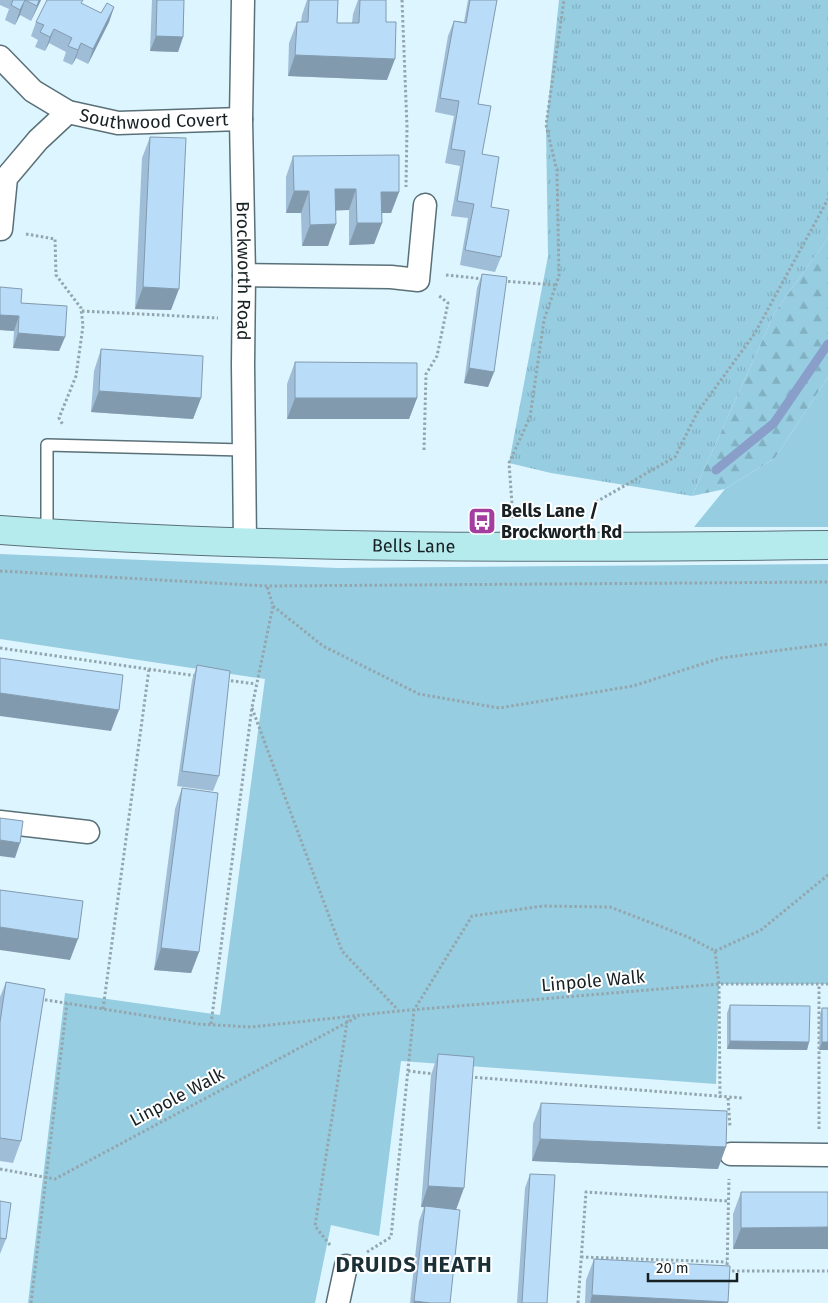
<svg xmlns="http://www.w3.org/2000/svg" width="828" height="1303" font-family="'Fira Sans',sans-serif">
	<style>
		.grass { fill: #97cde1 }
		.forest { fill: url(#forest-firs) }
		.park { fill: url(#park-tufts) }
		.lines { fill: none; stroke-linecap: round; stroke-linejoin: round }
		.stream { stroke: #8a9eca; stroke-width: 9 }
		.lane-casing { stroke: #5a7078; stroke-width: 14 }
		.street-casing { stroke: #5a7078; stroke-width: 25 }
		.secondary-casing { stroke: #5a7078; stroke-width: 30 }
		.path { stroke: #93a6ad; stroke-width: 3; stroke-dasharray: 2.5 2.5; stroke-linecap: butt }
		.lane { stroke: #fff; stroke-width: 11 }
		.street { stroke: #fff; stroke-width: 22 }
		.secondary { stroke: #b6ebee; stroke-width: 28 }
		.wall { fill: #9fbdd6 }
		.shaded-wall { fill: #829aae }
		.building { fill: #b9dcf9; stroke: #829aae }
		.labels { text-anchor: middle; stroke-width: 4; stroke-linejoin: round; paint-order: stroke }
		.street-label { font-size: 18px; fill: #172023; stroke: #fff }
		.poi-label { font-size: 18px; font-weight: bold; fill: #172023; stroke: #fff; text-anchor: start }
		.district-label { font-size: 22px; font-weight: bold; letter-spacing: 1px; fill: #1b2f36; stroke: #fff }
	</style>
	<defs>
		<pattern id="forest-firs" width="22" height="20" patternUnits="userSpaceOnUse" patternTransform="scale(1.25)"><rect width="22" height="20" fill="#97cde1"/><path d="M5 1l3.5 6h-7zM16 11l3.5 6h-7z" fill="#81b0c1"/></pattern>
		<pattern id="park-tufts" width="24" height="20" patternUnits="userSpaceOnUse" patternTransform="scale(1.25)"><rect width="24" height="20" fill="#97cde1"/><path d="M3 7l-1-3M5 7V3M7 7l1-3M15 17l-1-3M17 17v-4M19 17l1-3" fill="none" stroke="#81b0c1"/></pattern>
	</defs>
	<rect width="100%" height="100%" fill="#ddf5ff"/>
	<path class="grass" d="M828 377V527H694L725 489 775 458Z
		M0 554 337 568 828 564V984H719L716 1084 401 1061 379 1236 331 1225 315 1303H28L65 993 220 1015 265 679 0 639Z"/>
	<path class="forest" d="M828 238V377L775 458 725 489 692 496 775 312Z"/>
	<path class="park" d="M559 0H828V238L775 312 692 496 551 473 509 463 548 256 546 125Z"/>
	<g class="lines">
		<path class="stream" d="M716 470 774 423 828 344"/>
		<defs>
			<path id="lane" d="M47 532V445L243 450"/>
			<g id="street">
				<path id="s1" d="M243 0 241 119 244 275 243 365 245 542"/>
				<path id="s2" d="M0 57 33 91 68 112 118 123 241 119"/>
				<path d="M1 229 6 178 38 140 68 112"/>
				<path d="M244 275 391 277 418 280 425 205"/>
				<path d="M0 822 88 832"/>
				<path d="M731 1154 828 1155"/>
				<path d="M338 1303 346 1266"/>
			</g>
			<g id="secondary">
				<path id="s3" d="M0 530C275 550 552 548 828 545"/>
			</g>
		</defs>
		<use href="#lane" class="lane-casing"/>
		<use href="#street" class="street-casing"/>
		<use href="#secondary" class="secondary-casing"/>
		<path class="path" d="M402 0 407 127 406 187
			M26 234 55 239 56 275 81 308 83 326 76 376 59 418 63 425
			M446 275 484 279
			M503 281 555 285
			M82 311 218 318
			M424 450 426 374 437 356 448 303 438 295
			M596 502 675 457 697 413 755 333 828 199
			M513 518 509 463 530 417 544 320 559 276 557 171 546 125 564 0
			M0 571 267 586 828 582
			M273 606 323 646 419 694 499 708 633 686 721 658 828 644
			M0 648 197 676
			M226 680 256 684
			M252 708 342 951 398 1010
			M715 951 761 930 828 875
			M40 999 198 1024 251 1027 399 1011 719 984H828
			M103 1009 149 669
			M211 1024 252 707 273 606 267 586
			M408 1071 434 1074
			M470 1077 743 1098
			M728 1098 730 1127
			M819 1129V984
			M0 1169 55 1179 359 1016
			M330 1245 315 1226 348 1016
			M367 1252 391 1237 414 1010 472 916 543 906 610 907 688 937 715 951 719 984 720 1098
			M581 1257 727 1262
			M727 1270 729 1179
			M727 1271H828
			M31 1303 67 1003
			M578 1303 586 1192 727 1201"/>
		<use href="#lane" class="lane"/>
		<use href="#street" class="street"/>
		<use href="#secondary" class="secondary"/>
	</g>
	<path class="wall" d="M0 0H41L31 21 20 15 15 25 5 20 9 9 0 5Z
		M152 0H184L183 37 178 52 150 51Z
		M307 0H338L337 23H352L353 14 358 0H386V22L387 80 288 76 289 43 297 22H301L302 15Z
		M468 0H497L478 104 482 154 491 207 501 257 495 272 460 265 468 218 451 216 460 166 445 163 454 116 435 112 448 36 454 21 464 22Z
		M82 4 101 13 114 7 109 22 88 64 76 58 72 65 63 61 66 52 49 43 45 51 35 47 38 40 31 36 36 22Z
		M150 137 171 310 135 309 142 158Z
		M293 156 399 192 391 213H382V223L374 244 349 245V210H336L328 246H302L301 213H286V177Z
		M482 274 494 372 488 387 464 383 477 288Z
		M0 287 21 303 65 337 59 351 13 348 14 331 0 330Z
		M101 349 201 398 193 419 91 412 94 371Z
		M295 362 417 398 409 419H287V384Z
		M197 665 219 776 213 791 177 786 192 680Z
		M182 788 199 952 191 973 154 970 175 809Z
		M6 982 21 1141 13 1163 0 1161V997Z
		M730 1005 809 1042 807 1050 727 1049V1013Z
		M822 1008H828V1050H819L820 1015Z
		M438 1054 456 1210 450 1303H410L419 1221 424 1207H421L431 1075Z
		M541 1103 718 1169 532 1161 533 1124Z
		M530 1174 547 1303H517L525 1188Z
		M741 1192H828L733 1249V1214Z
		M0 1201 6 1239 0 1254Z
		M594 1259 728 1302V1303H585L586 1280Z"/>
	<path class="shaded-wall" d="M25 0 20 15 15 25 20 10Z
		M39 0H41L31 21 37 6Z
		M114 7 109 22 88 64 93 49Z
		M54 29 49 43 45 51 50 37Z
		M156 36 183 37 178 52 150 51Z
		M81 43 76 58 72 65 78 50Z
		M295 55 395 59 387 80 288 76Z
		M335 189H356L349 210 327 211Z
		M294 191H309L301 213H286Z
		M381 192H399L391 213H374Z
		M357 223H382L374 244 349 245Z
		M336 224 328 246H302L310 225Z
		M143 287 179 289 171 310 135 309Z
		M0 315 19 316 14 331 0 330Z
		M18 333 65 337 59 351 13 348Z
		M469 368 494 372 488 387 464 383Z
		M99 391 201 398 193 419 91 412Z
		M295 398H417L409 419H287Z
		M0 693 119 710 111 731 0 716Z
		M0 840 20 843 15 858 0 856Z
		M0 927 78 939 70 960 0 950Z
		M161 948 199 952 191 973 154 970Z
		M730 1041 809 1042 807 1050 727 1049Z
		M822 1042H828V1050H819Z
		M540 1139 726 1147 718 1169 532 1161Z
		M428 1186 464 1188 456 1210 421 1207Z
		M828 1227V1249H733L741 1228Z
		M592 1295 728 1302V1303H590Z
		M414 1301 431 1303H413Z"/>
	<path class="building" d="M13 0H39L37 6 25 0 20 10 11 5Z
		M47 0H83L81 3 101 13 107 3 114 7 93 49 81 43 78 50 68 46 72 38 54 29 50 37 40 32 44 25 36 22Z
		M157 0H184L183 37 156 36Z
		M309 0H338L337 23H359L360 0H386V22H396L395 59 295 55 297 22H308Z
		M470 0H497L478 104 491 106 482 154 499 157 491 207 509 210 501 257 465 250 474 204 457 201 465 151 451 149 459 101 440 98 454 21 466 23Z
		M150 137 186 138 179 289 143 287Z
		M399 155V192H381L382 223H357L356 189H335L336 224 310 225 309 191H294L293 156Z
		M482 274 507 277 494 372 469 368Z
		M0 287 22 289 21 303 67 306 65 337 18 333 19 316 0 315Z
		M101 349 203 356 201 398 99 391Z
		M295 362 417 363V398H295Z
		M0 658 123 675 119 710 0 693Z
		M197 665 230 671 219 776 182 771Z
		M182 788 218 793 199 952 161 948Z
		M0 818 23 821 20 843 0 840Z
		M0 890 83 901 78 939 0 927Z
		M6 982 45 989 21 1141 0 1138V1022Z
		M730 1005 810 1006 809 1042 730 1041Z
		M822 1008H828V1042H822Z
		M438 1054 474 1057 464 1188 428 1186Z
		M541 1103 727 1111 726 1147 540 1139Z
		M530 1174 555 1175 547 1303H522Z
		M741 1192H828V1227L741 1228Z
		M0 1201 11 1203 6 1239 0 1238Z
		M425 1206 460 1210 450 1303H431L414 1301Z
		M594 1259 730 1266 728 1302 592 1295Z"/>
	<defs>
		<symbol id="bus-square" viewBox="-11 -11 22 22"><rect x="-9" y="-9" width="18" height="18" rx="4" fill="#a43da0" stroke="#fff"/><path d="M-5-6H5V4H4V6H2V4H-2V6H-4V4H-5ZM-3.5-4V0h7V-4ZM-3.5 1.2v1.5H-2V1.2ZM2 1.2v1.5H3.5V1.2Z" fill="#fff"/></symbol>
	</defs>
	<g fill-rule="evenodd">
		<use href="#bus-square" x="466" y="505" width="32" height="32"/>
	</g>
	<g class="labels">
		<g class="street-label">
			<text dy="6" stroke="none"><textPath href="#s2" startOffset="175">Southwood Covert</textPath></text>
			<text dy="6" stroke="none"><textPath href="#s1" startOffset="271">Brockworth Road</textPath></text>
			<text dy="6" stroke="none"><textPath href="#s3" startOffset="414">Bells Lane</textPath></text>
			<text transform="translate(593 981) rotate(-5)" y="6">Linpole Walk</text>
			<text transform="translate(177 1097) rotate(-28)" y="6">Linpole Walk</text>
		</g>
		<g class="poi-label">
			<text x="501" y="517">Bells Lane /<tspan x="501" dy="21">Brockworth Rd</tspan></text>
		</g>
		<g class="district-label">
			<text x="414" y="1272">DRUIDS HEATH</text>
		</g>
	</g>
	<path d="M648 1273v8h89v-8" fill="none" stroke="#172023" stroke-width="2.5"/>
	<text x="656" y="1273" font-size="15" fill="#172023" stroke="#ffffff" stroke-width="4" paint-order="stroke">20 m</text>
</svg>
